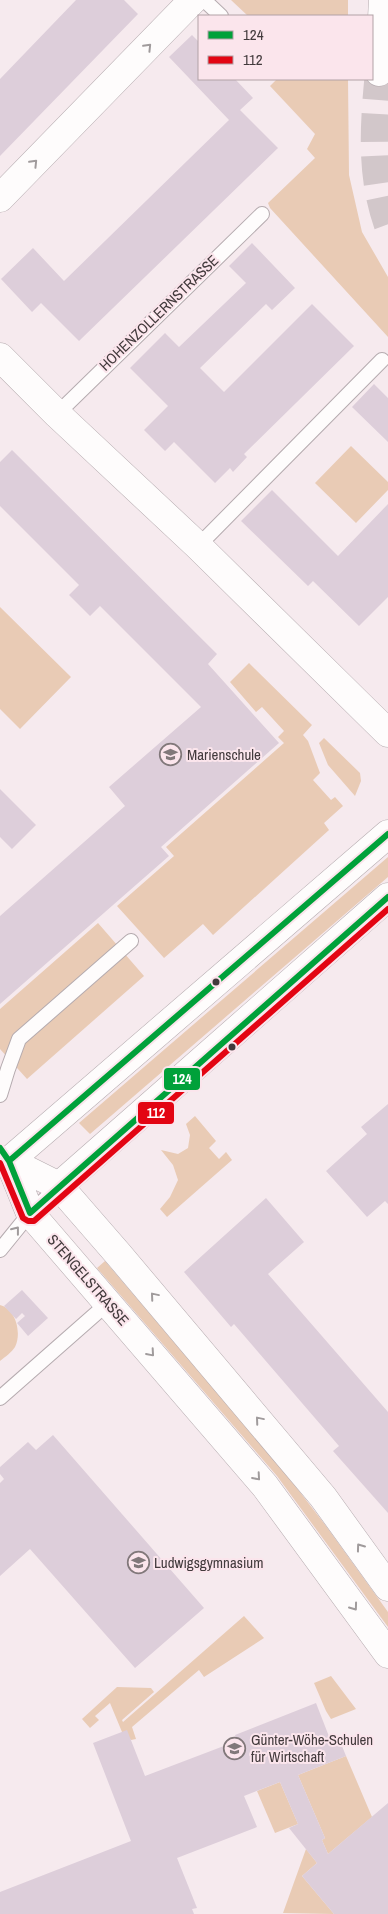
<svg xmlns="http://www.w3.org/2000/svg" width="388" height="1914" font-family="'Archivo Narrow',sans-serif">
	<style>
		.green { fill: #e9cbb5 }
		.building { fill: #ddceda }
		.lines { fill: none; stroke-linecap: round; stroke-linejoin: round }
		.highway-tunnel { stroke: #d2c7ca; stroke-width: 28; stroke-dasharray: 28 14; stroke-linecap: butt }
		.lane-casing { stroke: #b5abaf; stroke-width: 16 }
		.street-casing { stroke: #b5abaf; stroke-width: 29 }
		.primary-casing { stroke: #b5abaf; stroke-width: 29 }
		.highway-casing { stroke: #b5abaf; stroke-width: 29 }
		.lane { stroke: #fefcfc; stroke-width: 14 }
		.street { stroke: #fefcfc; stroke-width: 28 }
		.primary { stroke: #fefcfc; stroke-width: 28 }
		.highway { stroke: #fefcfc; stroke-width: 28 }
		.bus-1-casing { stroke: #fbe5ec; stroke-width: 10 }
		.bus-2-casing { stroke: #fbe5ec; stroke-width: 10 }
		.bus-1 { stroke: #00a13a; stroke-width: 6 }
		.bus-2 { stroke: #e30513; stroke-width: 6 }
		.oneway { stroke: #a09b9c }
		.bus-dot { fill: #423a3c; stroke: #fbe5ec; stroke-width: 2 }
		.labels { text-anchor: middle; stroke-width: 4; stroke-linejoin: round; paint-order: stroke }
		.street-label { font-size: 15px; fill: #423a3c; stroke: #fbe5ec }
		.poi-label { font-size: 15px; fill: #423a3c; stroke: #fbe5ec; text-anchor: start }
		.line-badge { stroke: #fbe5ec; stroke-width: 2 }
		.badge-label { font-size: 14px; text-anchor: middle; font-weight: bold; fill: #fff }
	</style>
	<rect width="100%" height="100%" fill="#f6eaee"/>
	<path class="green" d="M231 0H348V16H248Z
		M277 79H348L349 175 362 232 388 277V337L270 208 268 203 315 158 307 149 315 134 270 86Z
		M351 446 388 482V490L356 523 315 483Z
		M0 607 71 677 20 729 0 709Z
		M249 663 312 725 303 735 308 741 320 773 313 780 331 800 335 797 343 806 324 823 329 830 213 935 203 924 164 958 117 906 174 856 166 847 284 743 278 737 284 731 262 707 256 712 230 682Z
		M324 738 360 773 361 781 355 796 328 765 319 743Z
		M388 857V877L90 1134 79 1123Z
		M98 923 144 976 27 1079 0 1049V1009Z
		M195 1116 216 1141 209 1148 219 1159 226 1152 232 1160 167 1217 160 1209 170 1197 178 1180 173 1165 161 1150 178 1154 188 1148 190 1135 186 1124Z
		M105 1261 283 1470 326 1526 388 1612V1627L277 1476 97 1268Z
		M0 1305C16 1309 22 1333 15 1347 12 1352 5 1357 0 1361Z
		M244 1616 264 1638 204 1677 199 1670 132 1727 136 1739 131 1740 122 1732 110 1703 95 1716 99 1720 90 1728 82 1719 117 1687 151 1688 154 1692 122 1720 123 1722Z
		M331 1676 356 1709 331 1719 326 1711 314 1683Z
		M346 1756 372 1817 328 1854 322 1840 325 1838 298 1775Z
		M280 1782 298 1824 275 1833 257 1791Z
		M306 1849 317 1863 302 1876 334 1914 283 1913Z"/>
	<path class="building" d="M76 0H124L138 14 0 156V79Z
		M192 35 199 42V79H235L253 98 240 110 278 148 79 341 41 303 32 312 1 279 33 248 64 281 229 120 169 57Z
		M252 243 295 288 272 310 266 304 200 368 224 392 312 304 354 346 244 454 247 457 233 472 230 468 215 483 174 442 165 451 144 430 168 406 130 368 165 333 179 347 246 283 229 266Z
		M374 384 388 398V442L352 407Z
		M12 450 217 654 208 664 279 743 161 847 169 856 0 1004V916L125 806 109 787 201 707 100 606 90 616 69 595 79 585 0 506V462Z
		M272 490 338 556 388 504V597L359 626 313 581 308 586 241 521Z
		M0 789 36 825 12 849 0 837Z
		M388 1104V1204L385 1201 367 1217 326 1171 367 1134 361 1127Z
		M266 1198 304 1242 268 1274 388 1412V1513L333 1451 339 1446 234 1324 231 1327 184 1272Z
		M22 1290 48 1318 28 1336 17 1323 25 1316 22 1313 16 1319 4 1306Z
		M53 1435 204 1608 135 1668 30 1549 0 1576V1483L4 1479 0 1474V1467L28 1442 36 1450Z
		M316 1703 330 1739 338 1736 346 1756 298 1775 325 1838 322 1840 328 1854 388 1803V1914H334L302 1876 317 1863 289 1828 298 1824 280 1782 244 1796 257 1827 177 1858 197 1908 192 1909 194 1914H0V1892L131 1841 93 1743 127 1730 145 1776 237 1741 235 1735Z"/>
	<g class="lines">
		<path class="highway-tunnel" d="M379 72C374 124 370 175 388 225"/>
		<defs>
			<path id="lane" d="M204 0 221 16
				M57 414 262 214
				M198 546 382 360
				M0 1095 8 1069 19 1039 131 941
				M0 1250 30 1213 59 1186
				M0 1398 108 1303"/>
			<path id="street" d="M0 198 193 0
				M0 357 57 414 198 546 388 733"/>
			<path id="primary" d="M9 1161 30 1213 265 1486 388 1654
				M9 1161 59 1186 119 1255 323 1497 388 1587
				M9 1161 388 834
				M59 1186 388 897"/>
			<path id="highway" d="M379 72 383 0"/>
		</defs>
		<use href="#lane" class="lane-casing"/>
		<use href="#street" class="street-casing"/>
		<use href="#primary" class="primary-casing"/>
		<use href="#highway" class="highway-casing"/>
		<use href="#lane" class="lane"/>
		<use href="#street" class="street"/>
		<use href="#primary" class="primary"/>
		<use href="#highway" class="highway"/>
		<defs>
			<path id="bus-1" d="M0 1148 9 1161 30 1213 388 897
				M9 1161 388 834"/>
			<path id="bus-2" d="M0 1163 23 1218 28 1221H34L388 909"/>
		</defs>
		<use href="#bus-1" class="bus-1-casing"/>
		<use href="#bus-2" class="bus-2-casing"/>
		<use href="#bus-1" class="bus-1"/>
		<use href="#bus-2" class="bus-2"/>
	</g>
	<defs><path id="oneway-chevron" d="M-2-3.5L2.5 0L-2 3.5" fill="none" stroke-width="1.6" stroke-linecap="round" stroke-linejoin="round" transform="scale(1.25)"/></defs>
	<g class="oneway">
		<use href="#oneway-chevron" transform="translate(148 47) rotate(-46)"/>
		<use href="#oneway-chevron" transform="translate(34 163) rotate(-46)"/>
		<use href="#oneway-chevron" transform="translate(16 1230) rotate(-52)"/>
		<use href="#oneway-chevron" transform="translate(154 1296) rotate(-130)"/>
		<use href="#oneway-chevron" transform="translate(151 1353) rotate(49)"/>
		<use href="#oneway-chevron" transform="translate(259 1420) rotate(-130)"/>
		<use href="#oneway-chevron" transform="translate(257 1477) rotate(49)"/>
		<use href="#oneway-chevron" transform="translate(360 1547) rotate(-126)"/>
		<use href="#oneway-chevron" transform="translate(354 1607) rotate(54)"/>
	</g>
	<defs>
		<symbol id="school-ring" viewBox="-11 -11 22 22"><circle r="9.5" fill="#fbe5ec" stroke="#81787a" stroke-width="1.5"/><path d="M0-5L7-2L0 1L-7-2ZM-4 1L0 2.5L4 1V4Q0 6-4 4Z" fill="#81787a"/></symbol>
	</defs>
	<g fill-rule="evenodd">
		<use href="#school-ring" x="158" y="742" width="25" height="25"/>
		<use href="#school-ring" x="126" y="1550" width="25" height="25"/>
		<use href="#school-ring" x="222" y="1736" width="25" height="25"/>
	</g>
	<g class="bus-dot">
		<circle cx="216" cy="982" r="4.5"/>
		<circle cx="232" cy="1047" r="4.5"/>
	</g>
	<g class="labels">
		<g class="street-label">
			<text transform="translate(159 313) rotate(-44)" y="5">HOHENZOLLERNSTRASSE</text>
			<text transform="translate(88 1280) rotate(49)" y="5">STENGELSTRASSE</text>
		</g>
		<g class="poi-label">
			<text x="187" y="760">Marienschule</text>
			<text x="154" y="1568">Ludwigsgymnasium</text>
			<text x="251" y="1745">Günter-Wöhe-Schulen<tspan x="251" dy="17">für Wirtschaft</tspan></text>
		</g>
	</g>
	<g class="line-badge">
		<rect x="163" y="1067" width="38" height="24" rx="5" fill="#00a13a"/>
		<rect x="137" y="1101" width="38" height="24" rx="5" fill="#e30513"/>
	</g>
	<g class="badge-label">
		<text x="182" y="1084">124</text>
		<text x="156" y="1118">112</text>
	</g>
	<rect x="198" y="15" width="175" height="65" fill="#fbe5ec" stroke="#b1a1a6"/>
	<rect x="208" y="31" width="25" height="8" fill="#00a13a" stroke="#b1a1a6"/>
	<text x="243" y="40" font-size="15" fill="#423a3c">124</text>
	<rect x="208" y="56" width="25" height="8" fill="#e30513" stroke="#b1a1a6"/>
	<text x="243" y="65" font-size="15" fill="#423a3c">112</text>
</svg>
